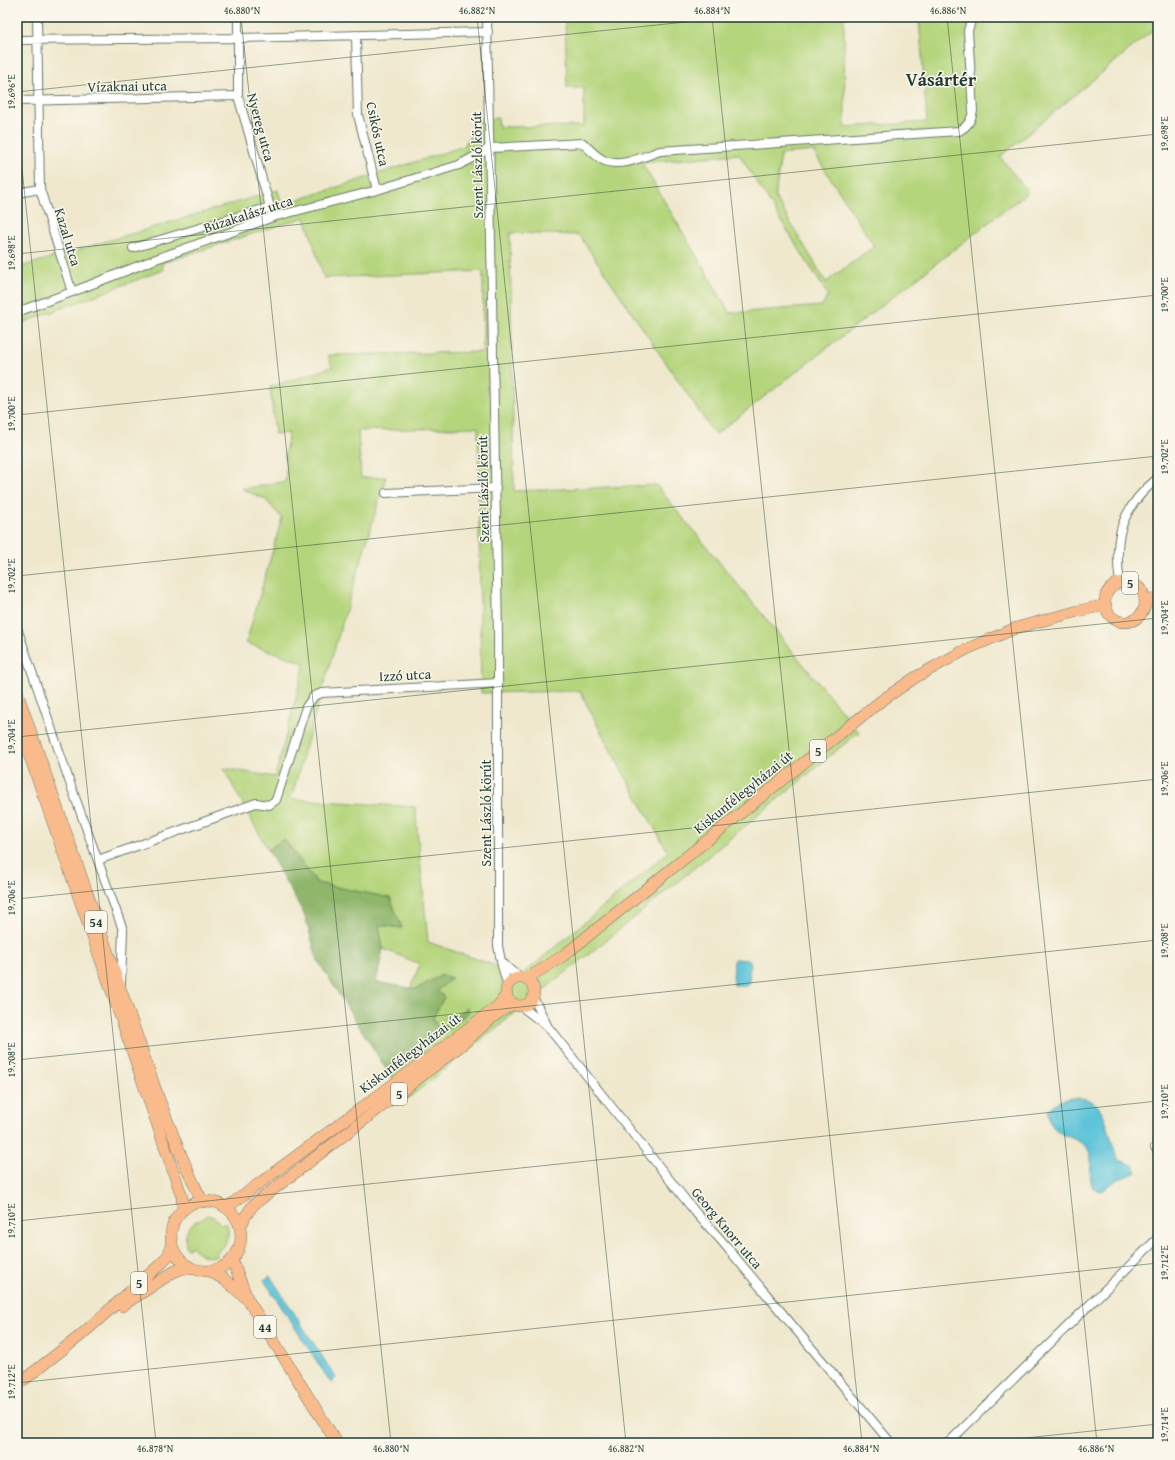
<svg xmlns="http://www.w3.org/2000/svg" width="1175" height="1460" font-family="'Gentium Book Plus',serif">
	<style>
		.green { fill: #b5d57d; stroke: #6a8958; fill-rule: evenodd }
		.forest { fill: #90b66c; stroke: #587a50 }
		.water { fill: #5dc4d9; stroke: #3e8086 }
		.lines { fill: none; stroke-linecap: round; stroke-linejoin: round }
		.minor-casing { stroke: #68796a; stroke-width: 10 }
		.major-casing { stroke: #68796a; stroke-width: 12 }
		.minor { stroke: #fff; stroke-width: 8 }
		.major { stroke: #fabb8c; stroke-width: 11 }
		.ticks { fill: none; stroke: #1f3d34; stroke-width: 1; stroke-opacity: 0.45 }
		.labels { text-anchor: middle; stroke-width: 3; stroke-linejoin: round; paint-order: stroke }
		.shield { fill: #fbf7ec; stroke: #61756b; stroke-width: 1 }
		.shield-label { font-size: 13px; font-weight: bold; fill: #1f3d34 }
		.street-label { font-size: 14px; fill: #1f3d34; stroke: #fbf7ec }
		.district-label { font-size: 18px; font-weight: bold; fill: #1f3d34; stroke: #fbf7ec }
		.neatline { fill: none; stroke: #1f3d34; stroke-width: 1.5 }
		.ticks-label { font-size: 10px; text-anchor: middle; fill: #1f3d34 }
	</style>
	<rect width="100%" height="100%" fill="#fbf7ec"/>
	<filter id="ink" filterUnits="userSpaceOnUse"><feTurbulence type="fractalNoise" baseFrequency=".025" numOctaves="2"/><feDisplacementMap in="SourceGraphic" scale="8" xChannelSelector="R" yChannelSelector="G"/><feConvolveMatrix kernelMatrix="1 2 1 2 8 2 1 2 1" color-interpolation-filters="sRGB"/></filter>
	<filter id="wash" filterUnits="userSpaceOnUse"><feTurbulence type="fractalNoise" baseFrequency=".012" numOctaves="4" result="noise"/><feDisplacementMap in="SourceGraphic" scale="16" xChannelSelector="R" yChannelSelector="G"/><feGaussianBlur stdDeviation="0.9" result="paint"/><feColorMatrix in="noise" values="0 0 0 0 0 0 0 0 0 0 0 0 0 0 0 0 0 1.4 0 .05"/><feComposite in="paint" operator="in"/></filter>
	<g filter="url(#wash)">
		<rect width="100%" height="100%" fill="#efe8cd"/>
		<path class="green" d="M565 17H844L845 127 927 122 919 17H1158V26L1000 157 1028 192 715 435 579 235 510 233 514 491 656 485 859 732 618 931 407 1099 390 1075 469 1012 466 1008 438 1029 433 1018 444 997 437 991 451 978 442 975 416 989H410L420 964 383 949 379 925 402 928 390 898 317 883 284 839 268 850 223 768 275 777 305 663 246 643 282 518 265 499 242 489 286 481 285 454 289 433 275 434 270 387 332 367 328 355 483 352V271L324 278 305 217 162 263 163 270 17 325V268L278 190 282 205 464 146 481 119 498 118 499 127 584 126V88H567ZM813 151 874 246 826 282 775 197 781 154ZM739 154 828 295 822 306 730 313 642 163ZM478 427 481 693 580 691 607 744 668 852 522 975 428 942 415 807 291 799 318 704 386 477 361 478 358 431Z
			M207 1215 214 1217 222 1225 226 1222C231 1234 228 1244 217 1251V1256C207 1259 199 1255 192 1246L187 1249C183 1239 186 1226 196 1221 200 1219 204 1218 207 1215Z"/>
		<path class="forest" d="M284 839 317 883 390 898 402 928 379 925 383 949 376 982 416 989 442 975 452 978 437 991 444 997 433 1018 438 1029 467 1008 469 1012 390 1075 318 961 304 914 268 850Z"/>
		<path class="water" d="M734 959 750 960 749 985H733Z
			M1073 1098C1078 1098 1084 1098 1089 1100 1109 1107 1109 1144 1119 1160L1133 1165 1137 1172C1131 1175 1125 1176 1119 1179 1111 1182 1109 1188 1101 1191L1093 1188C1087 1175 1095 1159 1088 1149 1078 1135 1053 1138 1049 1118 1048 1115 1048 1112 1049 1109 1054 1102 1065 1099 1073 1098Z
			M270 1276 336 1378 331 1383 264 1280Z"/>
	</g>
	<g filter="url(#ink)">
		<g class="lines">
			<defs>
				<path id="minor" d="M37 17 40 189 72 292
					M238 17V96L273 217
					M487 17 498 635V946L502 966 508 987
					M356 35 358 115 377 190
					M17 40 238 38 488 32
					M17 101 238 96
					M17 193 40 189
					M133 248 270 207
					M17 312 72 292 156 259 273 217 377 190 459 165 490 148 583 143C589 149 596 157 605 161 621 168 645 156 660 151L959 131C968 126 971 121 973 111L968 31 972 17
					M386 493 496 488
					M1120 583C1113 537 1121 508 1158 478
					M17 628 71 786 123 930 121 983
					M98 860 256 803 269 805 276 800 306 707 314 696 322 693 498 683
					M501 961 510 970 521 978
					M533 997 548 1027 696 1213 720 1239 891 1443
					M521 1006 544 1024
					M1155 1147 1158 1152
					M948 1443 1158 1238"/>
				<path id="major" d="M1105 602a20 20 0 1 1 40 0a20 20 0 1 1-40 0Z
					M1145 600 1158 599
					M17 692 159 1099C173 1134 185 1169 203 1202
					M17 720 112 992 182 1197 183 1210
					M506 992a14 14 0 1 1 28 0a14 14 0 1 1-28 0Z
					M526 979 563 956 817 752 881 701 916 677 967 649 1016 628 1078 611 1106 605
					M171 1236a35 35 0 1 1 70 0a35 35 0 1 1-70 0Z
					M226 1208 410 1072 498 1006 507 994
					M240 1228 245 1217 253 1205C321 1153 389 1101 458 1048 474 1036 496 1010 515 1004
					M232 1260 248 1300 337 1443
					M210 1271 225 1280 246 1298
					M122 1306 175 1271 184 1268 193 1269
					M17 1385 80 1336 162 1263 169 1254 172 1240"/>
			</defs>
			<use href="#minor" class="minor-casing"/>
			<use href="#major" class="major-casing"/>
			<use href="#minor" class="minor"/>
			<use href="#major" class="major"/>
		</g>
	</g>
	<path class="ticks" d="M241 17 391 1443M477 17 626 1443M712 17 862 1443M947 17 1097 1443M17 92 733 17M17 121 156 1443M17 254 1158 134M17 415 1158 295M17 576 1158 456M17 737 1158 618M17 899 1158 779M17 1060 1158 940M17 1221 1158 1101M17 1383 1158 1263M978 1443 1158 1424"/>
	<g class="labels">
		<g class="shield">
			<rect x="1122" y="572" width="16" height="22" rx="3"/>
			<rect x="810" y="740" width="16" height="22" rx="3"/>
			<rect x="85" y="911" width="22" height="22" rx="3"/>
			<rect x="391" y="1083" width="16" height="22" rx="3"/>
			<rect x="131" y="1272" width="16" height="22" rx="3"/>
			<rect x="254" y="1316" width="22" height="22" rx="3"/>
		</g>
		<g class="shield-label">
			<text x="1130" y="588">5</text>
			<text x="818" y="756">5</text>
			<text x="96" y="927">54</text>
			<text x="399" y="1099">5</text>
			<text x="139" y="1288">5</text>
			<text x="265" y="1332">44</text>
		</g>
		<g class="street-label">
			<text transform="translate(127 86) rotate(-1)" y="5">Vízaknai utca</text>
			<text transform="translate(261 127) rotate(75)" y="5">Nyereg utca</text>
			<text transform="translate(378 134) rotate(78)" y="5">Csikós utca</text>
			<text transform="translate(477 165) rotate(-91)" y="5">Szent László körút</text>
			<text transform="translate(248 214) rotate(-18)" y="5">Búzakalász utca</text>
			<text transform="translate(68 237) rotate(73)" y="5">Kazal utca</text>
			<text transform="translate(483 489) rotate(-91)" y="5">Szent László körút</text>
			<text transform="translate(405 675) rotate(-3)" y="5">Izzó utca</text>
			<text transform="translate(743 792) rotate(-39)" y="5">Kiskunfélegyházai út</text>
			<text transform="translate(486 813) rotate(-90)" y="5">Szent László körút</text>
			<text transform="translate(410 1053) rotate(-37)" y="5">Kiskunfélegyházai út</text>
			<text transform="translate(727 1228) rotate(50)" y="5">Georg Knorr utca</text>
		</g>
		<g class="district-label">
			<text x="941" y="86">Vásártér</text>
		</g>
	</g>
	<rect width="1175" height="1460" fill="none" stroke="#fbf7ec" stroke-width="44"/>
	<rect x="22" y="22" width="1131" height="1416" class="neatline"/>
	<g class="ticks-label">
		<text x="242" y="14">46.880°N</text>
		<text x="477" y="14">46.882°N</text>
		<text x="712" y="14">46.884°N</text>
		<text x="948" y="14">46.886°N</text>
		<text transform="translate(11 92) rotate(-90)" y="4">19.696°E</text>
		<text transform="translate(1164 134) rotate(-90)" y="4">19.698°E</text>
		<text transform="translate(11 253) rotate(-90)" y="4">19.698°E</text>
		<text transform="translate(1164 295) rotate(-90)" y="4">19.700°E</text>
		<text transform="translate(11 414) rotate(-90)" y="4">19.700°E</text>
		<text transform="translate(1164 457) rotate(-90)" y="4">19.702°E</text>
		<text transform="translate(11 576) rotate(-90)" y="4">19.702°E</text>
		<text transform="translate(1164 618) rotate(-90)" y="4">19.704°E</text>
		<text transform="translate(11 737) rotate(-90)" y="4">19.704°E</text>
		<text transform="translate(1164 779) rotate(-90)" y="4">19.706°E</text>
		<text transform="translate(11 898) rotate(-90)" y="4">19.706°E</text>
		<text transform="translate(1164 941) rotate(-90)" y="4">19.708°E</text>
		<text transform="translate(11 1060) rotate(-90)" y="4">19.708°E</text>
		<text transform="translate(1164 1102) rotate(-90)" y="4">19.710°E</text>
		<text transform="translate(11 1221) rotate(-90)" y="4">19.710°E</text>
		<text transform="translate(1164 1263) rotate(-90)" y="4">19.712°E</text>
		<text transform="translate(11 1382) rotate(-90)" y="4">19.712°E</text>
		<text transform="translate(1164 1425) rotate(-90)" y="4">19.714°E</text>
		<text x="155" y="1452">46.878°N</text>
		<text x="391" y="1452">46.880°N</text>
		<text x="626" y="1452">46.882°N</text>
		<text x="861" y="1452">46.884°N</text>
		<text x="1096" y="1452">46.886°N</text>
	</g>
</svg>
